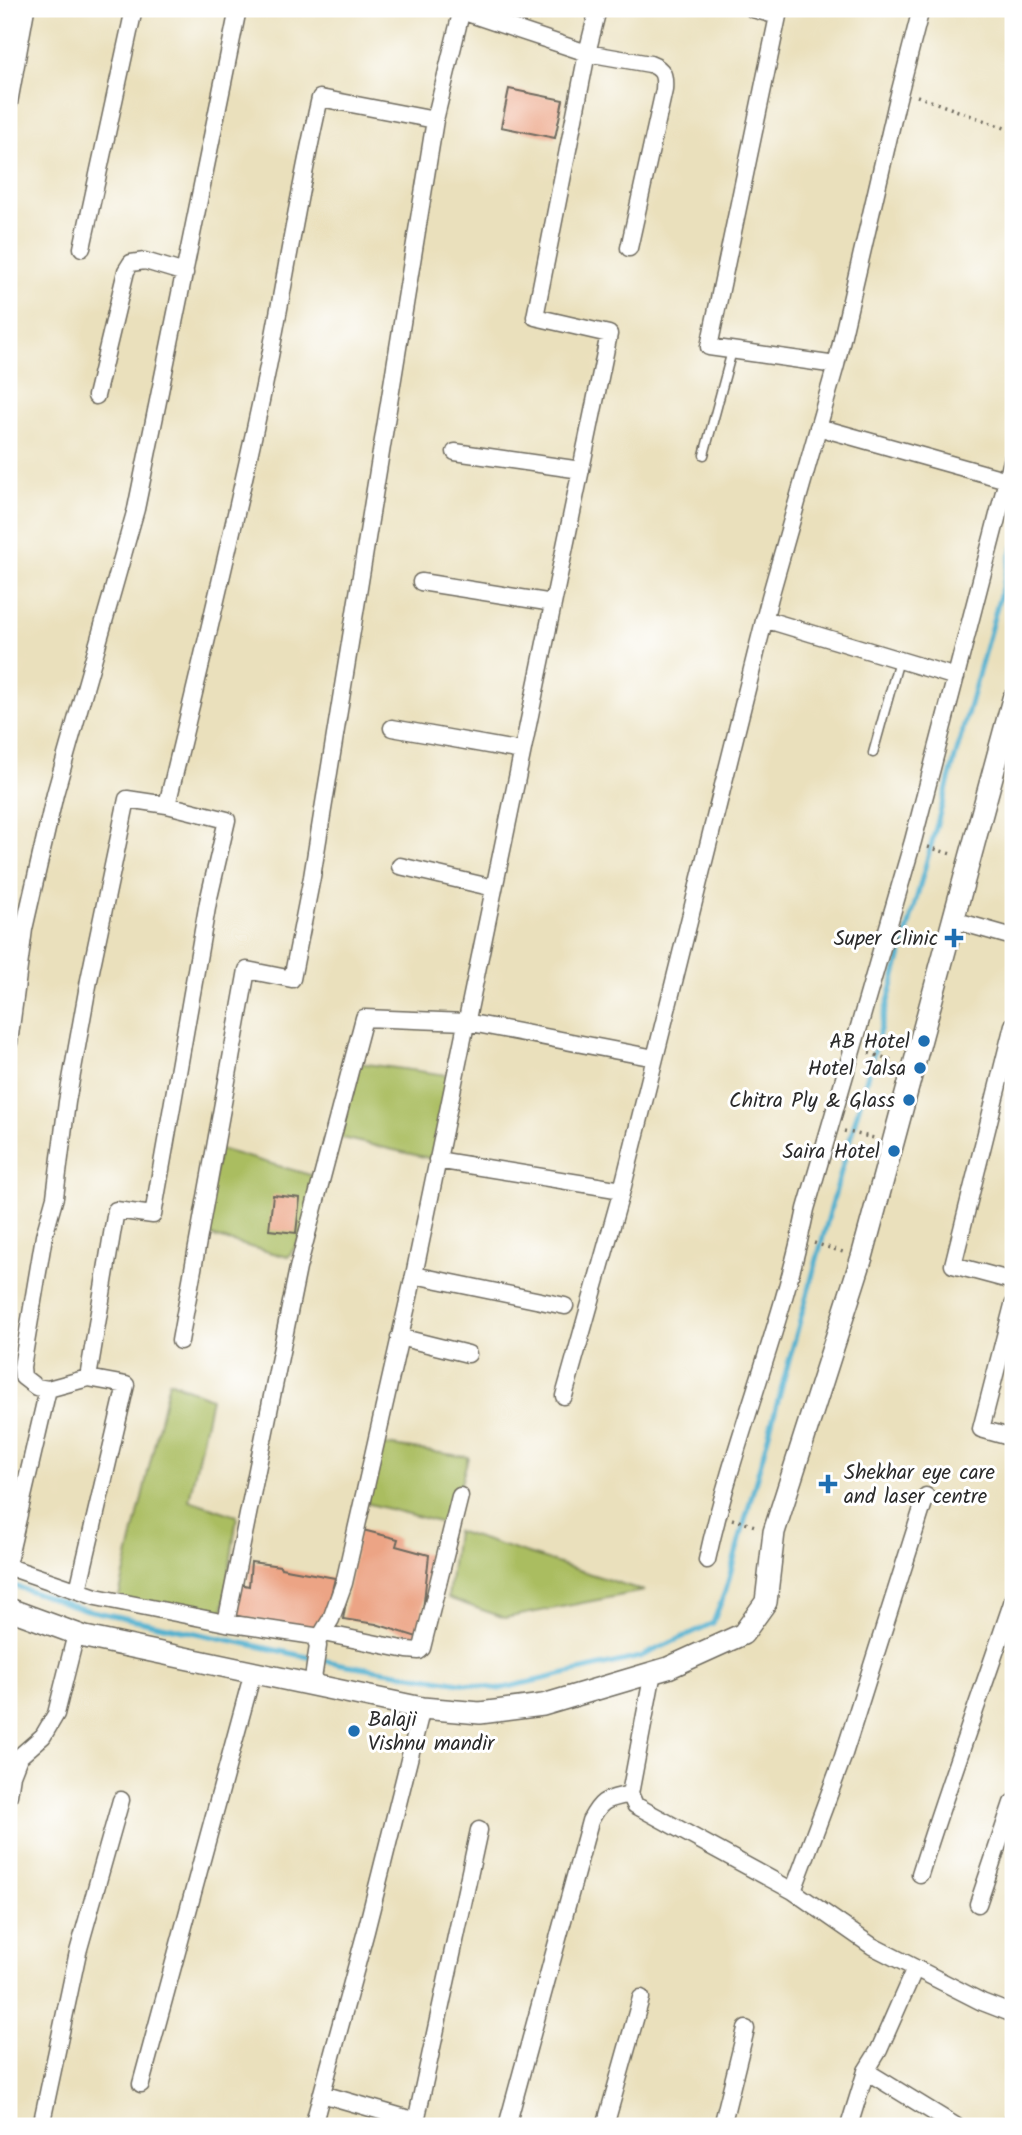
<svg xmlns="http://www.w3.org/2000/svg" width="1022" height="2135" font-family="Kalam,sans-serif">
	<style>
		.green { fill: #aabd61; stroke: #6a7446; stroke-width: 2 }
		.lines { fill: none; stroke-linecap: round; stroke-linejoin: round }
		.stream { stroke: #50b0cf; stroke-width: 5 }
		.building { fill: #eca485 }
		.service-casing { stroke: #6e6a5e; stroke-width: 11 }
		.minor-casing { stroke: #6e6a5e; stroke-width: 19 }
		.tertiary-casing { stroke: #6e6a5e; stroke-width: 24 }
		.path { stroke: #6e6a5e; stroke-width: 3.5; stroke-dasharray: 2 5; stroke-linecap: butt }
		.service { stroke: #fff; stroke-width: 8 }
		.minor { stroke: #fff; stroke-width: 16 }
		.tertiary { stroke: #fff; stroke-width: 21 }
		.poi-dot { fill: #1f6fb2; stroke: #fff; stroke-width: 2.5 }
		.labels { text-anchor: middle; stroke-width: 6; stroke-linejoin: round; paint-order: stroke }
		.poi-label { font-size: 21px; fill: #2b2b2b; stroke: #fff; text-anchor: end }
	</style>
	<rect width="100%" height="100%" fill="#fff"/>
	<filter id="ink" filterUnits="userSpaceOnUse"><feTurbulence type="fractalNoise" baseFrequency=".0143" numOctaves="2"/><feDisplacementMap in="SourceGraphic" scale="14" xChannelSelector="R" yChannelSelector="G"/><feConvolveMatrix kernelMatrix="1 2 1 2 8 2 1 2 1" color-interpolation-filters="sRGB"/></filter>
	<filter id="wash" filterUnits="userSpaceOnUse"><feTurbulence type="fractalNoise" baseFrequency=".00686" numOctaves="4" result="noise"/><feDisplacementMap in="SourceGraphic" scale="28" xChannelSelector="R" yChannelSelector="G"/><feGaussianBlur stdDeviation="1.57" result="paint"/><feColorMatrix in="noise" values="0 0 0 0 0 0 0 0 0 0 0 0 0 0 0 0 0 1.4 0 .05"/><feComposite in="paint" operator="in"/></filter>
	<g filter="url(#wash)">
		<rect width="100%" height="100%" fill="#eae0bc"/>
		<path class="green" d="M352 1062 455 1076 437 1160 333 1136Z
			M219 1149 314 1176 312 1201 305 1233 288 1257 202 1234Z
			M169 1381 211 1398 189 1500 237 1516 223 1615 118 1601Z
			M379 1444 468 1457 450 1525 366 1503Z
			M456 1531 644 1591 505 1618 448 1598Z"/>
		<g class="lines">
			<path class="stream" d="M9 1584 83 1609 341 1664 499 1689 640 1657 713 1623 726 1589 1013 548"/>
		</g>
		<g id="blocks">
			<path class="building" d="M509 89 563 100 555 138 501 127Z
				M273 1195 300 1198 296 1233 269 1230Z
				M359 1529 398 1539 396 1546 429 1555 420 1638 376 1624 343 1619Z
				M251 1562 280 1566 281 1568 335 1578 322 1633 232 1615 239 1584 249 1586Z"/>
		</g>
	</g>
	<g filter="url(#ink)">
		<use href="#blocks" fill-opacity="0" stroke="#6e6a5e" stroke-width="2"/>
		<g class="lines">
			<defs>
				<path id="service" d="M704 455 732 351
					M873 753 899 660"/>
				<path id="minor" d="M753 9 778 16 709 347 836 365
					M461 11 587 53 650 64C664 69 665 76 664 90L629 248
					M9 103 26 9
					M82 248 134 9
					M96 396 126 271 131 263 145 261 185 273
					M818 427 1007 480
					M455 452 581 470
					M421 582 553 603
					M764 619 956 677
					M392 728 522 751
					M400 866 494 888
					M953 920 1013 937
					M1013 1025 953 1265 1013 1281
					M9 1043 24 929 55 794 136 509 238 9
					M437 1160 622 1190
					M414 1275 565 1306
					M1013 1305 981 1429 1013 1438
					M399 1337 468 1354
					M180 1341 247 970 292 979 312 877 435 120 462 9
					M48 1389 88 1378 116 1210 153 1215 208 902 227 820 167 805
					M564 1396 622 1190 770 597 836 365 897 102 921 9
					M9 1557 48 1389 36 1387 23 1377 22 1367 44 1236 55 1197 67 1102 89 980 127 799 167 805C200 669 233 533 262 396 283 297 297 196 320 98L435 120
					M707 1560C733 1441 782 1328 806 1209L913 841 1013 457
					M9 1567 96 1597 226 1623 314 1636 318 1646 312 1685
					M78 1590 126 1385 88 1378
					M226 1623 298 1268 364 1018 466 1022 655 1058
					M323 1633 407 1650 419 1651 422 1648 460 1496
					M317 1642 331 1619 344 1583 414 1275 609 334 535 317 587 53 598 9
					M653 1672 630 1794 635 1805 793 1891 872 1946 982 2002 1013 2014
					M9 1795 12 1775 19 1757 43 1736 56 1714 76 1634
					M920 1874C949 1782 982 1692 1013 1600
					M793 1891 842 1760 926 1496
					M978 1904 1012 1803
					M866 2071 879 2050 915 1968
					M141 2084 253 1672
					M322 2094 416 2121
					M41 2126 78 1952 121 1800
					M313 2126 366 1931 422 1708
					M415 2126 479 1830
					M507 2126 590 1821C602 1798 606 1800 630 1794
					M605 2126 641 1998
					M722 2126 746 2029
					M849 2126 866 2071 956 2126
					M1010 2126 1013 2120"/>
				<path id="tertiary" d="M9 1609 85 1637 422 1708 480 1713 543 1705 668 1668 743 1634 766 1602 774 1532 862 1257 1013 699"/>
			</defs>
			<use href="#service" class="service-casing"/>
			<use href="#minor" class="minor-casing"/>
			<use href="#tertiary" class="tertiary-casing"/>
			<path class="path" d="M917 96 1013 131
				M928 847 951 854
				M869 1053 895 1061
				M844 1131 874 1138
				M814 1243 843 1252
				M732 1519 755 1526"/>
			<use href="#service" class="service"/>
			<use href="#minor" class="minor"/>
			<use href="#tertiary" class="tertiary"/>
		</g>
	</g>
	<g class="poi-dot">
		<path d="M950.5 927.5h7v7h7v7h-7v7h-7v-7h-7v-7h7z"/>
		<circle cx="924" cy="1041" r="7"/>
		<circle cx="920" cy="1068" r="7"/>
		<circle cx="909" cy="1100" r="7"/>
		<circle cx="894" cy="1151" r="7"/>
		<path d="M824.5 1473.5h7v7h7v7h-7v7h-7v-7h-7v-7h7z"/>
		<circle cx="354" cy="1731" r="7"/>
	</g>
	<g class="labels">
		<g class="poi-label">
			<text x="938" y="945">Super Clinic</text>
			<text x="910" y="1048">AB Hotel</text>
			<text x="906" y="1075">Hotel Jalsa</text>
			<text x="895" y="1107">Chitra Ply &amp; Glass</text>
			<text x="880" y="1158">Saira Hotel</text>
			<text x="844" y="1479" text-anchor="start">Shekhar eye care<tspan x="844" dy="24">and laser centre</tspan></text>
			<text x="368" y="1726" text-anchor="start">Balaji<tspan x="368" dy="24">Vishnu mandir</tspan></text>
		</g>
	</g>
	<rect width="1022" height="2135" fill="none" stroke="#fff" stroke-width="35"/>
</svg>
